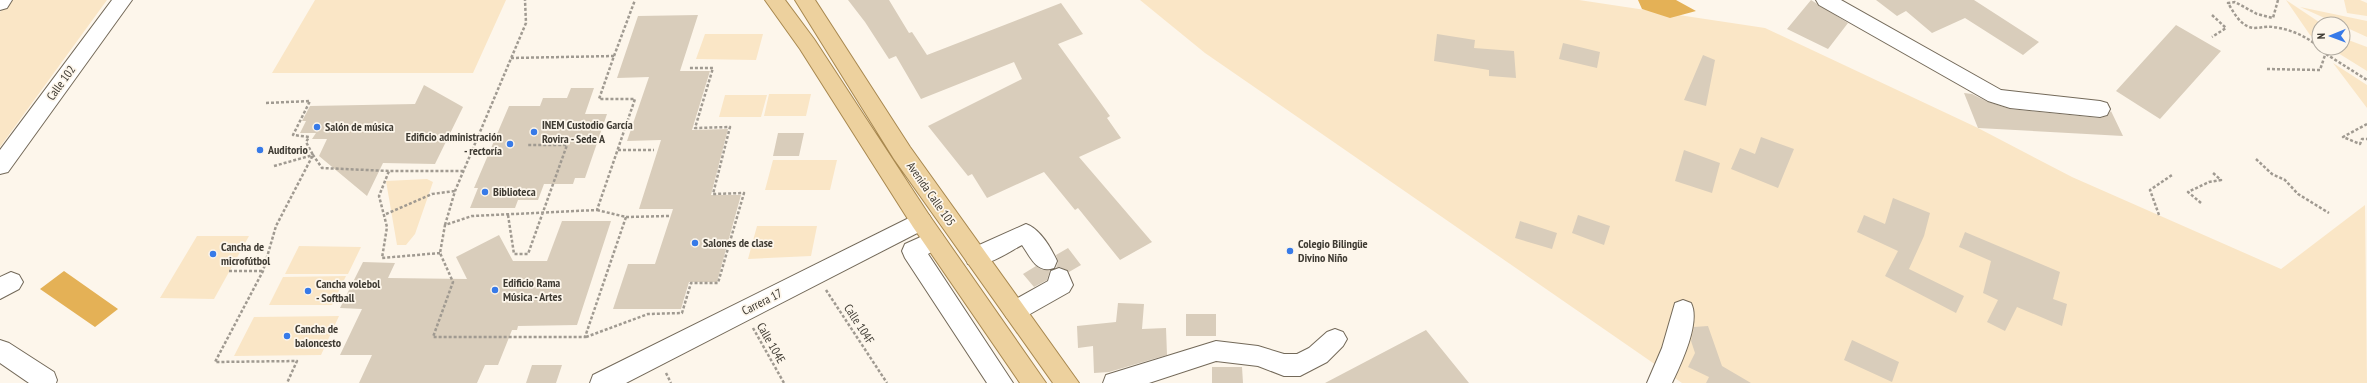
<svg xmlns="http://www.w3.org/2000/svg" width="2367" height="383" font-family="'PT Sans Narrow',sans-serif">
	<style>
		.green { fill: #fae6c6 }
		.water { fill: #e4b156 }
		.building { fill: #d9cdbb }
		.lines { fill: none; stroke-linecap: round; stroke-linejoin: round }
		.minor-casing { stroke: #736959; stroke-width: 2 }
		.major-casing { stroke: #a8884f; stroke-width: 2 }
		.path { stroke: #a09a91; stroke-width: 2.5; stroke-dasharray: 3 2; stroke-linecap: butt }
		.minor { fill: #fff; fill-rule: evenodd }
		.major { fill: #edd19e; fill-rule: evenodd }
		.poi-dot { fill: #377ae8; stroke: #fdf6eb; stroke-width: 1.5 }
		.labels { text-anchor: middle; stroke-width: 3.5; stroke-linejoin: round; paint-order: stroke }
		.street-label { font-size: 12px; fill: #3f3b33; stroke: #fdf6eb }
		.poi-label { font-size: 12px; font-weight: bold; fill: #3f3b33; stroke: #fdf6eb; text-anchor: start }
	</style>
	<rect width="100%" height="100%" fill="#fdf6eb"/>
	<path class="green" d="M10 0H107L0 147V12Z
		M315 0H506L473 73H272Z
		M1140 0H1579L1765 28 1978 128 2072 177 2281 269 2365 205 2367 383H1682L1205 53Z
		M2286 0 2322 24H2319V41L2310 35Z
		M2344 0H2360L2367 3V16L2347 13Z
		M2300 7 2367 21V37L2343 26V24H2338Z
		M705 34H763L756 60 696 59Z
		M2343 38 2367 47V71L2330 48H2343Z
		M2333 63 2367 85V108Z
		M769 94H811L806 116H764Z
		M725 95H767L761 117H719Z
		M773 160H837L830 190H765Z
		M427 179 433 182 415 234 406 245H397L386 181Z
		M757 226H817L811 256 748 259Z
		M197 236H249L214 299 160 298Z
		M299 246 361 247 348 274H285Z
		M346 276 332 305H269L283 277Z
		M339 316 321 355 234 356 254 317Z"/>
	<path class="water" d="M1638 0H1676L1696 11 1670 18 1642 9Z
		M64 271 118 309 95 327 40 289Z"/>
	<path class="building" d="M848 0H889L909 33 912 32 927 55 1061 3 1083 34 1058 44 1110 116 1107 118 1121 138 1079 157 1152 242 1120 260 1078 208 1075 210 1044 172 987 198 972 174 968 176 928 126 1022 79 1014 62 921 99 896 56 889 59 865 22Z
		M1811 0 1848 23 1828 49 1787 29Z
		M1876 0H1974L2039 42 2023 55 1965 18 1932 33 1906 11 1897 16Z
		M698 15 680 71H710L692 130 728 129 711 195H741L717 282H689L681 309H613L628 264H655L673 209H639L661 140 627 141 649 77 617 78 638 16Z
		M2176 25 2221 51 2160 119 2116 91Z
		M1437 34 1475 40 1474 48 1514 51 1516 78 1489 76V70L1434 61Z
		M1563 43 1600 52 1597 68 1559 59Z
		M1703 55 1715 60 1706 106 1684 100Z
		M424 85 463 107 435 164 383 163 367 196 319 156 327 139H312L316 133H300L306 121H302L310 106 415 104Z
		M571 88H594L585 114H607L585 178H575L573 184H544L538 200H518L515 208H470L478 188H474L509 106H540L543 98H567Z
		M1964 93 1972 94 1988 102 2010 109 2100 118 2107 116 2111 111 2123 136 1978 128Z
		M778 133H804L799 156H773Z
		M1761 137 1794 149 1778 188 1731 169 1740 148 1755 154Z
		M1684 150 1720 163 1712 193 1675 181Z
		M1893 198 1930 213 1924 236 1909 269 1964 296 1956 313 1885 276 1898 251 1857 232 1864 215 1885 224Z
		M1578 215 1610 226 1604 245 1572 233Z
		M562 221H611L577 325 518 326 517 330H512L498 365H485L477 383H359L372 355H340L362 309 340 308 363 262 395 263 388 278 467 279 456 257 499 235 513 261H547Z
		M1520 221 1557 233 1552 249 1515 238Z
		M1965 232 2060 272 2053 299 2067 304 2062 326 2017 307 2005 331 1987 322 1998 300 1983 293 1991 261 1959 247Z
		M1068 248 1081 265 1069 272 1060 267 1056 268 1058 262 1056 255Z
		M1036 266 1042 270H1050L1047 280 1034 287 1023 274Z
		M1118 303 1144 304 1142 329 1166 328 1167 355 1109 372 1094 373 1093 346 1078 348 1077 326 1116 322Z
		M1186 314H1216V336H1186Z
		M1708 326 1722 366 1751 383H1706L1709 377 1688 367 1695 353 1691 341 1694 327Z
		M1426 330 1469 383H1325Z
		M1852 340 1899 362 1892 382 1844 360Z
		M532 365H562L556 383H526Z
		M1212 367H1242L1243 383H1212Z"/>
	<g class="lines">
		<defs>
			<path id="minor" d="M0 0H12L7 8 0 10Z
				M112 0H132L8 172 0 174V150Z
				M1816 0H1841L2001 90 2100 101 2107 103 2110 109 2107 115 2100 117 2010 108 1988 101 1819 5Z
				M921 212 929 215 932 221 929 227 626 383H590L593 375Z
				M1026 224C1040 229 1051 248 1057 261L1054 268C1037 274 1031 258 1022 245 1007 253 985 269 968 264L965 257 968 250Z
				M934 231 942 234 945 240 942 246 928 254 1013 383H987L905 258 902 251 905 244Z
				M1059 268 1067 271 1073 285 1069 292 1023 318 1015 321 1007 318 1003 311 1007 304 1048 281 1051 271Z
				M11 272 19 275 23 282 19 289 0 299V277Z
				M1683 300 1691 303C1701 322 1681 364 1672 383H1647L1662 348 1675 303Z
				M1335 329 1343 332 1347 339 1343 346 1327 362 1300 376H1284L1258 366 1216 361 1149 383H1103L1106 375 1216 341 1258 346 1284 354H1297L1309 348 1327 332Z
				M0 340 9 343 54 372 57 380 56 383H29L0 363Z"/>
			<path id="major" d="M765 0H785L814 39 929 215 1046 383H1020L913 227 800 49Z
				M795 0H815L910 147 1079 383H1053L894 159Z"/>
		</defs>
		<use href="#minor" class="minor-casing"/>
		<use href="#major" class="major-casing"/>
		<path class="path" d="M2278 0 2273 18 2257 14 2235 2 2228 3C2234 13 2241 27 2254 28 2261 28 2267 26 2273 27 2290 29 2306 36 2319 47
			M2212 15 2226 28 2212 37
			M2326 54 2367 80
			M614 56 635 0
			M511 58 614 56 599 99H635L597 210
			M2267 69 2320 70 2326 52 2321 48
			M266 103 310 101 293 135 309 137 306 142 313 155 276 226 263 271 215 362 297 361 287 383
			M2367 124 2343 137 2360 144 2362 139H2367
			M453 136H478
			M618 150H654
			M2256 159 2272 174 2285 180 2298 194 2329 213
			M274 166 313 155 322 168 389 171
			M2201 203 2188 192 2209 182 2221 180 2213 173
			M597 210 626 217 585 337H433L453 282 440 253 445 225 472 216Z
			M386 214 432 194 455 191
			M508 215 514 254H528L567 145H528
			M2159 215 2150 190 2172 175
			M626 217 669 216
			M445 225 455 191 526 23 525 0
			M440 253 382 258 387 227 379 196 389 171H464
			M229 271H263
			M826 290 887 383
			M753 328 784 383
			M586 337 648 314 682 313 691 283H718L744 193 713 194 730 127 695 128 713 68H688
			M666 373 671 383"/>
		<use href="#minor" class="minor"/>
		<use href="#major" class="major"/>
	</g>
	<g class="poi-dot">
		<circle cx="317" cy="127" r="4"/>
		<circle cx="534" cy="132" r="4"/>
		<circle cx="510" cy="144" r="4"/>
		<circle cx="260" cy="150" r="4"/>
		<circle cx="485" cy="192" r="4"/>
		<circle cx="695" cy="243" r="4"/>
		<circle cx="1290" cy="251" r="4"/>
		<circle cx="213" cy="254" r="4"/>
		<circle cx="495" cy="290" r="4"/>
		<circle cx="308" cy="291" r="4"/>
		<circle cx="287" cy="336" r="4"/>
	</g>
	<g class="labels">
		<g class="street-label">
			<text transform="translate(61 83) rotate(-54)" y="4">Calle 102</text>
			<text transform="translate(931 194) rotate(55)" y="4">Avenida Calle 105</text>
			<text transform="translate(762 302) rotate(-27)" y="4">Carrera 17</text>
			<text transform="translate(859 324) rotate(57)" y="4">Calle 104F</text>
			<text transform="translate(771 343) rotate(60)" y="4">Calle 104E</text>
		</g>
		<g class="poi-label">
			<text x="542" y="129">INEM Custodio García<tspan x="542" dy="14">Rovira - Sede A</tspan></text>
			<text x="325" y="131">Salón de música</text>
			<text x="502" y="141" text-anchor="end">Edificio administración<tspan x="502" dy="14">- rectoría</tspan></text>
			<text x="268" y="154">Auditorio</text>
			<text x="493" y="196">Biblioteca</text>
			<text x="703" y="247">Salones de clase</text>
			<text x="1298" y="248">Colegio Bilingüe<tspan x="1298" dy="14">Divino Niño</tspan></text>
			<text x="221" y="251">Cancha de<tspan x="221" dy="14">microfútbol</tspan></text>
			<text x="503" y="287">Edificio Rama<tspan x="503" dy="14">Música - Artes</tspan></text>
			<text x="316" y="288">Cancha volebol<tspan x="316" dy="14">- Softball</tspan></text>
			<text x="295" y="333">Cancha de<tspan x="295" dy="14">baloncesto</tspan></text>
		</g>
	</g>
	<g transform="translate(2331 36) rotate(269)"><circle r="19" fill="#fdf6eb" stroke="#b1aba1"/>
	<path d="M0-3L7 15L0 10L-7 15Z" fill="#377ae8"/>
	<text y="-6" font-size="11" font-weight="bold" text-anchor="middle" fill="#3f3b33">N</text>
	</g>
</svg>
